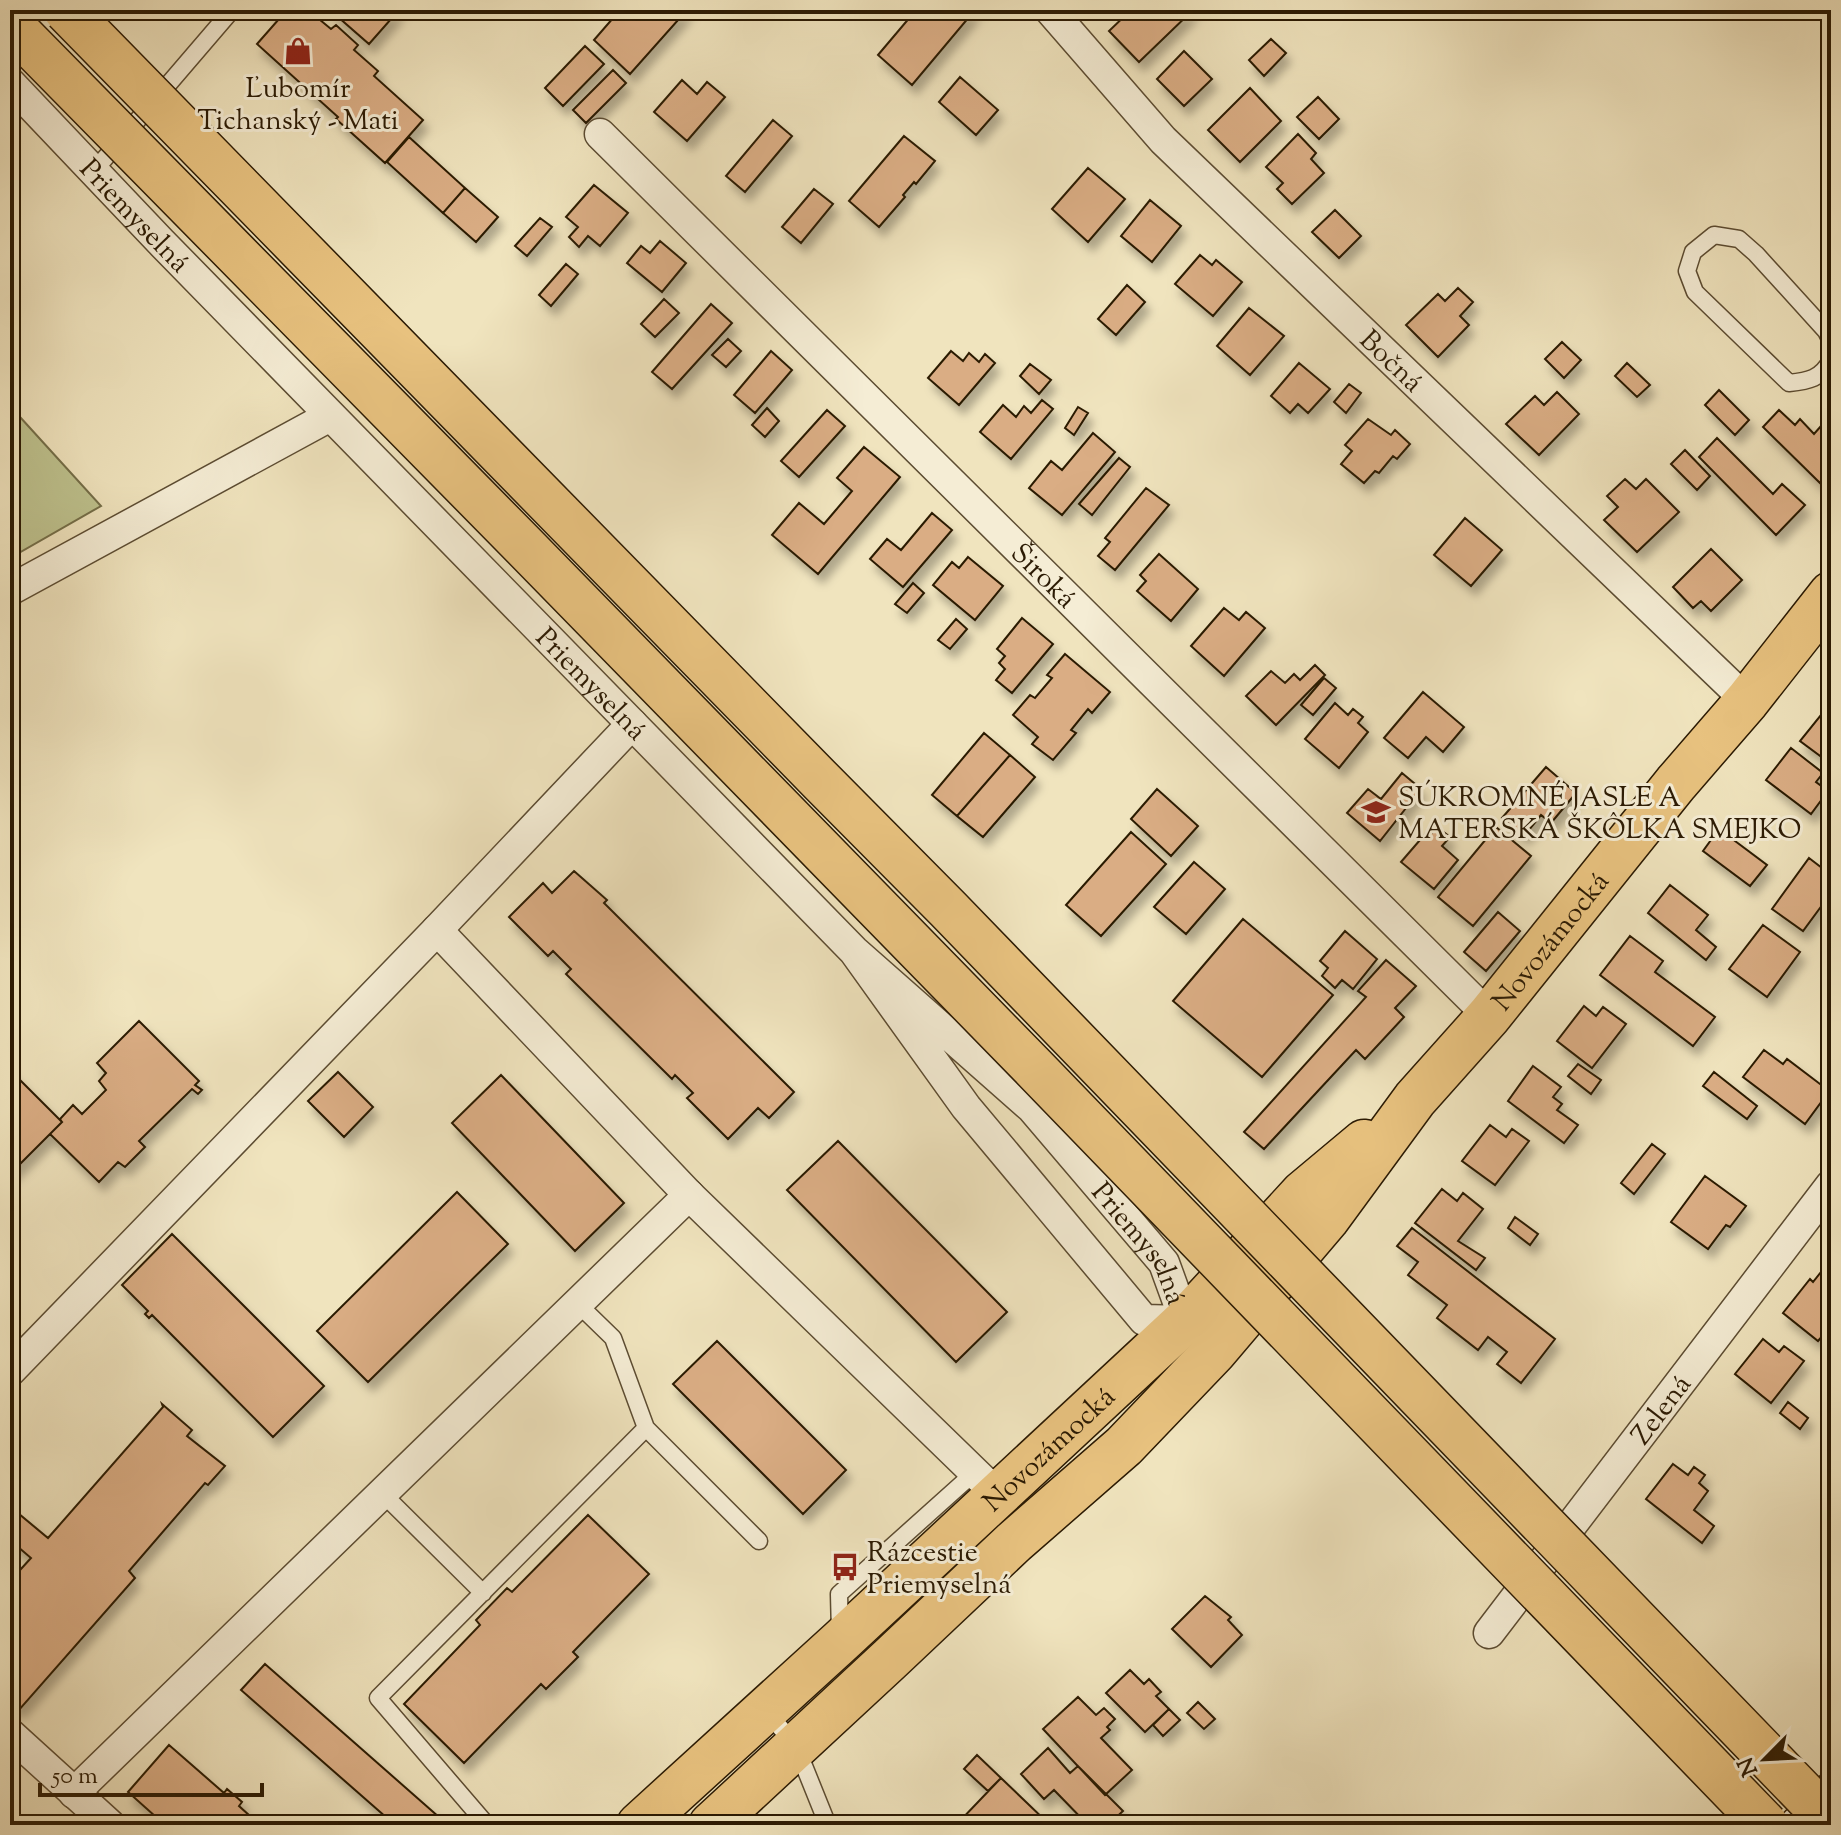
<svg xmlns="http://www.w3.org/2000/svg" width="1841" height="1835" font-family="'Sorts Mill Goudy',serif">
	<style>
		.green { fill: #bec28e; stroke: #746e48; stroke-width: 2 }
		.building { fill: #daad84; stroke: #2b1a03; stroke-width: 2; filter: url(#shadow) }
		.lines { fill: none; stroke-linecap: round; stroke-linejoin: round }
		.service-casing { stroke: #5c4c32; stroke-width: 19 }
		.minor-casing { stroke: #5c4c32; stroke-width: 33 }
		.primary-casing { stroke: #2b1a03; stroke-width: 47 }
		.service { stroke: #f5edd5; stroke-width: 16 }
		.minor { stroke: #f5edd5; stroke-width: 30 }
		.primary { stroke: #e8c27f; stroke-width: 44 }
		.rail-casing { stroke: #2b1a03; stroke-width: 9 }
		.rail { stroke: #f5edd5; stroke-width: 6; stroke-dasharray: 18; stroke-linecap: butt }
		.motorway-bridge-casing { stroke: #2b1a03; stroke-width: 47; stroke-linecap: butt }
		.motorway-bridge { stroke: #e8c27f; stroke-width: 44 }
		.labels { text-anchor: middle; stroke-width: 6; stroke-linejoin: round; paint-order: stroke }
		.poi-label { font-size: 28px; fill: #2b1a03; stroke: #f5edd5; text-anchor: start }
		.street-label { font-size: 28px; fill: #2b1a03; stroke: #f5edd5 }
	</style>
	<defs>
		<filter id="shadow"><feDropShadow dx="5" dy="9" stdDeviation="4" flood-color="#0004"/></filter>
	</defs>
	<rect width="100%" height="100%" fill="#f0e4be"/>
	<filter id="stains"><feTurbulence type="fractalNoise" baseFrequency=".0025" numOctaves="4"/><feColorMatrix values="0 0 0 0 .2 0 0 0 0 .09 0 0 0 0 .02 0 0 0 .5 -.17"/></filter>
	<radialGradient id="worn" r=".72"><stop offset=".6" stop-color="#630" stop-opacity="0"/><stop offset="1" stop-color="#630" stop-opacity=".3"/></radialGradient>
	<path class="green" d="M10 406 101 506 10 558Z"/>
	<path class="building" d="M270 10H308L331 29 336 25 358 45 354 50 378 71 374 76 423 120 385 163 336 119 338 117 257 44 279 19Z
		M330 10H399L369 44Z
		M620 10H687L630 74 594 40Z
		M916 10H975L912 85 878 55Z
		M1131 10H1146L1153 18 1161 10H1193L1139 62 1109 31Z
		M1271 39 1286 53 1264 76 1249 60Z
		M585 46 604 64 563 106 545 88Z
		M1184 51 1212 79 1184 106 1157 79Z
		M613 70 626 83 586 123 573 110Z
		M960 77 998 110 976 135 939 102Z
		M682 80 697 94 707 82 725 97 687 141 654 112Z
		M1250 88 1281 121 1240 162 1208 130Z
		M1318 97 1339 119 1319 139 1297 117Z
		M773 120 792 136 745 192 726 176Z
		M1298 134 1316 153 1311 159 1324 173 1292 204 1277 189 1283 183 1266 167Z
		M904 136 935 161 916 184 914 182 903 195 905 197 879 227 849 201Z
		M409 137 465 188 443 213 387 162Z
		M1088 168 1125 199 1088 242 1052 209Z
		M594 185 628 213 600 246 588 236 579 247 569 237 578 227 566 217Z
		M465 188 498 217 476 242 443 213Z
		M814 189 833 204 801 243 782 227Z
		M1150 200 1181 226 1152 262 1121 236Z
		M1335 210 1361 236 1339 258 1312 232Z
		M540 218 552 227 527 256 515 246Z
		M660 241 686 263 662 292 627 263 641 246 650 253Z
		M1200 255 1212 265 1216 260 1242 282 1213 316 1175 284Z
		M566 264 578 274 551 306 539 295Z
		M1127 285 1145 302 1116 335 1098 319Z
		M1458 288 1473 302 1460 316 1469 325 1438 357 1406 325 1438 294 1445 301Z
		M664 299 679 313 655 337 641 324Z
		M711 304 732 323 672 389 652 372Z
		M1249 308 1284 336 1250 375 1217 346Z
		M728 339 741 351 726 367 712 355Z
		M1562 342 1581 360 1564 378 1545 359Z
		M771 351 792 370 755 413 734 395Z
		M951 351 963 361 969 353 979 362 985 354 995 363 959 405 928 378Z
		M1299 363 1330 389 1308 413 1298 404 1290 413 1271 396Z
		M1627 363 1650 385 1637 397 1615 376Z
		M1030 364 1051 380 1039 394 1020 376Z
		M1349 384 1361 393 1346 413 1334 402Z
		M1719 390 1749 420 1735 435 1705 405Z
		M1557 392 1579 414 1539 455 1506 424 1535 396 1544 405Z
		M1042 400 1053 409 1011 459 980 432 1003 405 1016 417 1024 406 1031 413Z
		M1078 407 1088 413 1074 435 1065 428Z
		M767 408 779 421 765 437 752 425Z
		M827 410 845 426 799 477 781 461Z
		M1779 410 1795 425 1800 419 1814 434 1821 426 1831 435V472L1820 483 1763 427Z
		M1368 419 1391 435 1395 430 1410 444 1397 459 1393 456 1379 473 1375 471 1364 483 1341 464 1352 451 1345 445Z
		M1093 433 1115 452 1062 515 1029 488 1051 461 1062 470Z
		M1717 438 1773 494 1782 484 1805 505 1776 535 1699 457Z
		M864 447 900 477 818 574 772 535 799 503 824 524 852 491 837 478Z
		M1685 450 1710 476 1697 490 1671 464Z
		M1119 458 1130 467 1092 515 1079 504Z
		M1625 479 1636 489 1646 479 1679 512 1637 552 1604 520 1618 507 1607 496Z
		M1146 488 1169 505 1115 570 1098 556 1110 542 1105 538Z
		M932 513 952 530 903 587 870 559 887 539 901 550Z
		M1465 518 1502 550 1471 586 1434 555Z
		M1711 549 1742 580 1711 611 1701 601 1693 608 1673 587Z
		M1159 554 1198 589 1171 621 1137 591 1146 581 1140 575Z
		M968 557 1003 586 975 620 933 585 952 562 959 568Z
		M913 583 924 593 907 613 895 604Z
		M1224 608 1239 620 1246 612 1265 628 1224 676 1191 646Z
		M1022 618 1053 644 1012 693 996 680 1005 669 999 663 1005 656 997 649Z
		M956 619 967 629 950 649 938 640Z
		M1065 654 1110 692 1092 713 1088 709 1071 730 1076 733 1053 760 1032 744 1038 737 1013 715 1030 695 1035 698 1052 678 1047 675Z
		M1315 665 1325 675 1276 725 1246 696 1271 671 1285 683 1294 674 1300 680Z
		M1324 678 1336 688 1313 715 1301 705Z
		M1423 692 1464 727 1443 752 1426 737 1408 758 1384 738Z
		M1335 703 1348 715 1353 709 1363 717 1358 723 1368 732 1339 768 1305 739Z
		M1829 705 1831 707V764L1800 741Z
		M984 733 1010 755 957 816 932 795Z
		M1791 748 1823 773 1816 782 1828 791 1811 814 1766 780Z
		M1010 755 1035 777 983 837 957 816Z
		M1546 767 1576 793 1551 823 1541 815 1524 836 1502 818Z
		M1402 773 1421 789 1380 841 1347 813 1368 789 1381 799Z
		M1157 789 1198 826 1171 856 1131 819Z
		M1437 827 1450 837 1442 846 1458 860 1434 889 1401 862 1426 833 1429 836Z
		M1496 827 1531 856 1473 926 1438 897Z
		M1719 829 1767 865 1750 886 1703 851Z
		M1131 832 1166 864 1101 936 1066 905Z
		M1809 858 1831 875V893L1803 931 1772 909Z
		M1194 862 1225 889 1186 934 1154 907Z
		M574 871 607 900 604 903 794 1092 769 1118 758 1108 728 1139 687 1098 693 1093 675 1075 672 1079 566 974 571 969 553 951 548 956 509 917 543 883 552 893Z
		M1670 885 1708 915 1696 930 1716 947 1706 960 1648 913Z
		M1498 912 1520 931 1486 971 1464 952Z
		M1243 919 1333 995 1262 1077 1173 1001Z
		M1763 925 1800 952 1767 997 1729 969Z
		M1345 931 1377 959 1353 989 1342 980 1335 988 1322 976 1328 968 1320 961Z
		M1630 936 1663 961 1655 972 1715 1017 1693 1046 1600 975Z
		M1386 960 1416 986 1395 1008 1404 1017 1365 1059 1356 1050 1264 1149 1244 1132 1366 997 1358 991Z
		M1584 1006 1596 1016 1603 1007 1626 1024 1592 1068 1557 1041Z
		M139 1021 199 1081 195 1085 202 1090 198 1094 192 1089 139 1141 145 1147 125 1167 118 1162 99 1182 50 1134 62 1122 60 1119 73 1105 82 1114 106 1090 99 1081 106 1073 97 1063Z
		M1764 1050 1783 1064 1787 1059 1820 1084 1825 1083 1831 1087V1095L1822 1101 1805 1124 1743 1077Z
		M1578 1064 1601 1080 1591 1094 1568 1076Z
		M1533 1066 1561 1087 1553 1097 1562 1104 1557 1110 1578 1125 1564 1143 1508 1101Z
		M10 1070 62 1122 11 1173 10 1172Z
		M338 1072 373 1107 344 1137 308 1101Z
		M1714 1072 1757 1106 1747 1119 1703 1086Z
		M501 1075 624 1203 575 1251 452 1123Z
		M1490 1125 1506 1137 1512 1129 1529 1141 1495 1185 1462 1161Z
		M838 1141 1007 1312 956 1362 787 1190Z
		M1652 1144 1665 1154 1634 1194 1621 1183Z
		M1705 1176 1746 1206 1730 1227 1726 1225 1708 1249 1671 1222Z
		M1442 1189 1457 1201 1463 1193 1483 1209 1458 1241 1485 1258 1476 1270 1415 1223Z
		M457 1192 508 1244 368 1382 317 1331Z
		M1515 1217 1538 1234 1530 1245 1508 1228Z
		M1412 1228 1555 1339 1521 1383 1497 1364 1507 1352 1488 1337 1478 1350 1437 1318 1447 1305 1408 1275 1418 1262 1397 1246Z
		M172 1234 324 1386 273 1437 152 1315 149 1318 145 1314 148 1311 122 1285Z
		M1825 1267 1831 1272V1326L1818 1341 1783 1313 1810 1279 1813 1282Z
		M1763 1339 1779 1352 1784 1346 1804 1361 1771 1403 1735 1374Z
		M717 1341 846 1470 803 1514 673 1384Z
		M1788 1402 1808 1418 1800 1429 1780 1413Z
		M162 1404 192 1430 187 1436 225 1466 208 1485 205 1483 129 1571 135 1578 19 1710 10 1703V1581L31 1558 10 1540V1524L19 1514 48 1538 163 1407Z
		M1673 1464 1688 1475 1694 1467 1705 1475 1699 1483 1708 1491 1694 1510 1714 1526 1702 1543 1646 1499Z
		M588 1515 649 1574 573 1652 578 1657 546 1689 541 1684 464 1763 404 1704 480 1625 476 1620 507 1588 512 1592Z
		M1205 1596 1231 1617 1228 1620 1242 1635 1211 1667 1172 1629Z
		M265 1664 448 1825H395L241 1690Z
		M1130 1670 1144 1684 1149 1679 1161 1692 1156 1696 1169 1709 1145 1732 1106 1693Z
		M1078 1697 1096 1715 1104 1708 1115 1719 1107 1727 1110 1730 1101 1738 1132 1770 1105 1795 1043 1729Z
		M1198 1702 1215 1719 1204 1729 1187 1713Z
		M1169 1709 1180 1720 1163 1736 1153 1725Z
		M169 1745 224 1793 227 1789 242 1802 239 1806 260 1825H165L128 1792Z
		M1048 1748 1070 1773 1078 1766 1123 1811 1108 1825H1088L1054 1790 1044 1799 1021 1774Z
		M977 1755 1001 1778 988 1791 964 1769Z
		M1001 1778 1050 1825H956Z"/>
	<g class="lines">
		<defs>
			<path id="service" d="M94 171 232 10
				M1831 341 1826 331 1756 254 1739 239 1714 235 1693 252 1687 271 1695 292 1789 383C1808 381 1821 379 1831 360
				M577 1303 613 1338 646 1428 759 1541
				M382 1493 483 1593
				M840 1633 839 1594 975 1472
				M767 1712 796 1746 827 1823 825 1825
				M487 1825 378 1698 646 1428"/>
			<g id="minor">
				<path id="s1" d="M1050 10 1163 140 1747 701"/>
				<path id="s2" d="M10 83 161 242 854 951 1032 1108 1164 1263 1185 1321 1144 1320 966 1107 854 951"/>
				<path id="s3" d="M600 134 1489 1016"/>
				<path d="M10 590 330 416"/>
				<path d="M437 930 689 1195 998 1495"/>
				<path d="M10 1371 437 930 632 724"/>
				<path id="s4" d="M1489 1633 1831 1185"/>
				<path d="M10 1734 110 1825"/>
				<path d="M74 1793 689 1195"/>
			</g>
			<g id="primary">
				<path id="s5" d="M639 1825 841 1641 1185 1321 1303 1193 1364 1142"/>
				<path id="s6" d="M711 1825 890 1659 1014 1542 1124 1446 1214 1352 1327 1219 1415 1099 1489 1016 1676 783 1747 701 1831 594"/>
			</g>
		</defs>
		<use href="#service" class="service-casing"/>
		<use href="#minor" class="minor-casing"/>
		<use href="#primary" class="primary-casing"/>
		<use href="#service" class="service"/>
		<use href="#minor" class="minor"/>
		<use href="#primary" class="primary"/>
		<defs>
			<path id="rail" d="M1777 1825 1831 1770"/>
		</defs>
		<use href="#rail" class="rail-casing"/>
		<use href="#rail" class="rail"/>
		<defs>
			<path id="motorway-bridge" d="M66 10 822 782 948 909 1831 1822
				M10 24 524 546 1036 1070 1766 1825"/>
		</defs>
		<use href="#motorway-bridge" class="motorway-bridge-casing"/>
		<use href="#motorway-bridge" class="motorway-bridge"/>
	</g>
	<defs>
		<symbol id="shop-bare" viewBox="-9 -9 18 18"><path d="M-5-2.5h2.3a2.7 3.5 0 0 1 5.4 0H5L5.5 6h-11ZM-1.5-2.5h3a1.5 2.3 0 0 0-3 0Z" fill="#8f2418" stroke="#f5edd5" stroke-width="2.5" paint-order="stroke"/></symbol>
		<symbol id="school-bare" viewBox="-9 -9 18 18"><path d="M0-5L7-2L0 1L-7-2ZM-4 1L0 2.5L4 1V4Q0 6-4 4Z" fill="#8f2418" stroke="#f5edd5" stroke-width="2.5" paint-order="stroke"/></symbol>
		<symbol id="bus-bare" viewBox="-9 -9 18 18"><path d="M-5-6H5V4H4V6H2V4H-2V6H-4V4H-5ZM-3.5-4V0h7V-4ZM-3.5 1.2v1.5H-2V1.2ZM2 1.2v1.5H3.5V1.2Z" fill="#8f2418" stroke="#f5edd5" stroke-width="2.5" paint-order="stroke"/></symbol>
	</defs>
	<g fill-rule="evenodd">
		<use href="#shop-bare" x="278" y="31" width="40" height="40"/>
		<use href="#school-bare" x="1356" y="792" width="40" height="40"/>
		<use href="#bus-bare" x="825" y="1547" width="40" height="40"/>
	</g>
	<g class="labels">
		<g class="poi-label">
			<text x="298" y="97" text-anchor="middle">Ľubomír<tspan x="298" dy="32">Tichanský - Mati</tspan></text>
			<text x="1398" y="806">SÚKROMNÉ JASLE A<tspan x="1398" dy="32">MATERSKÁ ŠKÔLKA SMEJKO</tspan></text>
			<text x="867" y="1561">Rázcestie<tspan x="867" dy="32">Priemyselná</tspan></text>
		</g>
		<g class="street-label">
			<text dy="10" stroke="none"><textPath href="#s2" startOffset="182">Priemyselná</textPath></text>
			<text dy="10" stroke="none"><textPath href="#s1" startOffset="490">Bočná</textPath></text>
			<text dy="10" stroke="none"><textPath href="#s3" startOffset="626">Široká</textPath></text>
			<text dy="10" stroke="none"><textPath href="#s2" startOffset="836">Priemyselná</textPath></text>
			<text dy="10" stroke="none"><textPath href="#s6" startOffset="1222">Novozámocká</textPath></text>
			<text dy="10" stroke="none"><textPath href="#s2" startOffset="1622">Priemyselná</textPath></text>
			<text dy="10" stroke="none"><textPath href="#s4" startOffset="282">Zelená</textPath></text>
			<text dy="10" stroke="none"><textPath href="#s5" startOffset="556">Novozámocká</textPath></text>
		</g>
	</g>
	<rect width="1841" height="1835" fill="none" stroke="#f0e4be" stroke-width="40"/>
	<rect x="12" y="12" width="1817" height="1811" fill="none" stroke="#2b1a03" stroke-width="4"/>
	<rect x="20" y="20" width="1801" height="1795" fill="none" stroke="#2b1a03" stroke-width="2"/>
	<g transform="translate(1765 1759) rotate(246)" stroke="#f5edd5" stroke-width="6" paint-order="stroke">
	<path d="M0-6L14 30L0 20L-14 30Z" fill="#2b1a03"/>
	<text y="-12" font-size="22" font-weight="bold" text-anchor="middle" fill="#2b1a03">N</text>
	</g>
	<path d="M40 1783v12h222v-12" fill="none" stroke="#2b1a03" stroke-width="4"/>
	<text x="52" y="1783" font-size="24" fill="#2b1a03" stroke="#f5edd5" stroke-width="6" paint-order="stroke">50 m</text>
	<rect width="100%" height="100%" filter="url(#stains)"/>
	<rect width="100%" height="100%" fill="url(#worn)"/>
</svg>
